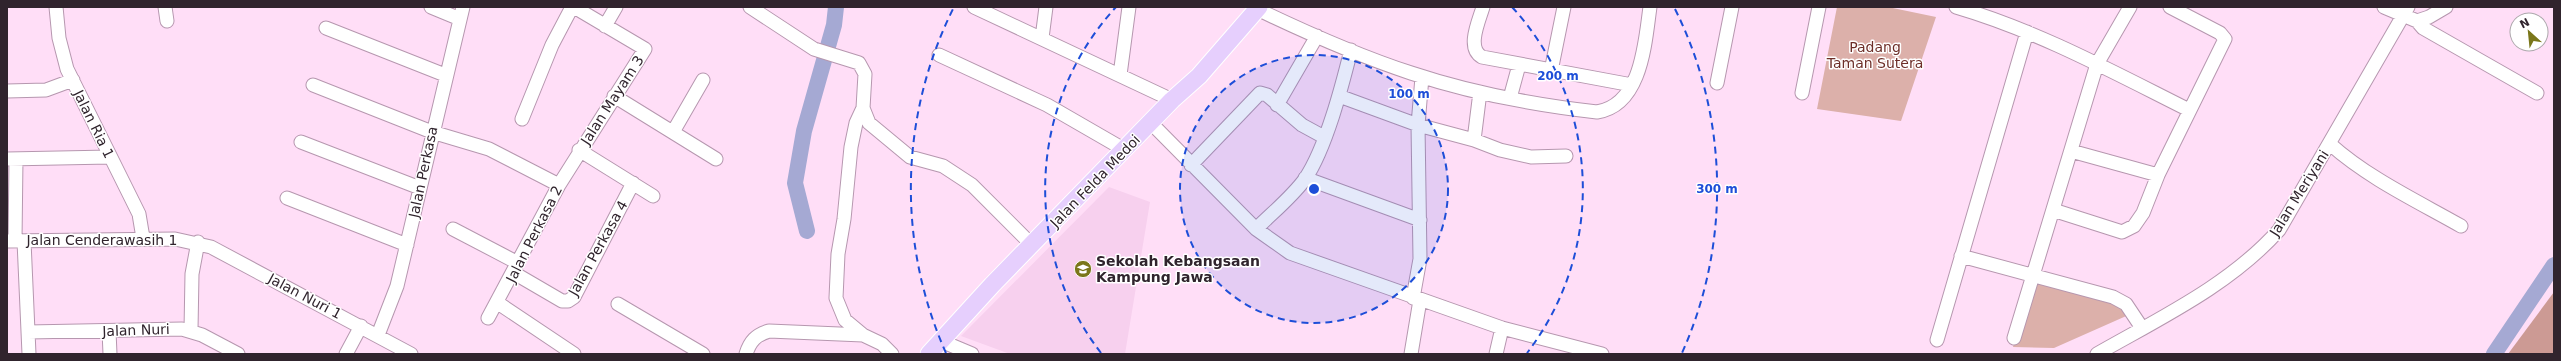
<svg xmlns="http://www.w3.org/2000/svg" width="2561" height="361" font-family="'DejaVu Sans',sans-serif">
	<style>
		.built { fill: #f7d0ee }
		.green { fill: #dcb0aa }
		.forest { fill: #cc9a94 }
		.lines { fill: none; stroke-linecap: round; stroke-linejoin: round }
		.river { stroke: #a5a9d3; stroke-width: 16 }
		.minor-casing { stroke: #b697af; stroke-width: 15 }
		.major-casing { stroke: #fff; stroke-width: 19 }
		.minor { stroke: #fff; stroke-width: 13 }
		.major { stroke: #e6cffd; stroke-width: 17 }
		.ring { fill: none; stroke: #1d4ed8; stroke-width: 2; stroke-dasharray: 7 5 }
		.labels { text-anchor: middle; stroke-width: 3; stroke-linejoin: round; paint-order: stroke }
		.park-label { font-size: 14px; fill: #6d2e28; stroke: #fff }
		.street-label { font-size: 14px; fill: #30242d; stroke: #fff }
		.poi-label { font-size: 14px; font-weight: bold; fill: #30242d; stroke: #fff; text-anchor: start }
		.centre { fill: #1d4ed8; stroke: #fff; stroke-width: 2 }
		.ring-label { font-size: 12px; text-anchor: middle; font-weight: bold; fill: #1d4ed8; stroke: #fff; stroke-width: 3; stroke-linejoin: round; paint-order: stroke }
	</style>
	<rect width="100%" height="100%" fill="#ffdef7"/>
	<path class="built" d="M1109 187 1150 202 1125 354H1010L961 336Z"/>
	<path class="green" d="M1837 7H1888L1936 17 1901 121 1817 109Z
		M2033 275 2113 297 2133 313 2054 348 2013 347Z"/>
	<path class="forest" d="M2554 292V354H2508Z"/>
	<g class="lines">
		<path class="river" d="M807 231 795 183 804 131 834 25 836 7
			M2494 354 2554 265"/>
		<defs>
			<path id="minor" d="M56 7 59 38 67 69 139 214 143 238
				M165 7 167 21
				M431 7 460 19
				M750 7 814 49 859 63 865 74 863 108 869 123 910 157 943 166 972 185 1032 245
				M974 7 1172 100
				M1483 7C1479 21 1466 48 1482 57L1632 85
				M1956 7C2038 31 2113 72 2189 110
				M2384 7 2417 21 2429 17 2446 7
				M1257 9C1307 33 1359 56 1411 73 1471 93 1535 105 1597 112 1642 105 1645 42 1650 7
				M2417 21 2423 28 2537 93
				M605 26 616 7
				M326 28 445 75
				M1042 38 1046 7
				M939 55 1047 105 1125 150
				M1551 71 1564 7
				M1120 75 1129 7
				M1717 83 1732 7
				M313 85 432 132 489 149 559 185
				M7 91 46 90 73 80
				M1802 93 1819 7
				M614 96 716 159
				M1339 96 1418 125 1474 140 1500 150 1531 157 1566 156
				M1510 98 1519 65
				M1277 105 1317 36
				M863 108 856 123 851 147 844 219 838 254 836 298 845 320 863 335
				M522 119 552 45 572 7
				M1151 123 1256 229 1290 253 1502 328 1602 354
				M673 132 703 80
				M1474 140 1480 92
				M301 142 420 188
				M2330 144C2368 178 2417 201 2461 226
				M579 150 653 196
				M2071 151 2158 175
				M7 159 110 157
				M1191 165 1260 93 1267 95 1302 125 1324 137
				M1305 178 1420 220
				M287 198 407 245
				M2053 210 2122 232 2134 226 2143 213 2158 175 2225 39 2220 33 2170 7
				M453 229 518 263
				M1256 229C1272 213 1292 197 1305 179 1326 148 1342 86 1351 50
				M7 241 175 239 211 247 411 354
				M15 241 16 159
				M24 241 29 354
				M1961 256 2113 297 2126 304 2142 328
				M514 273 562 301H568L574 297 633 183
				M1413 298 1420 259 1418 125 1422 77
				M498 303 574 354
				M618 304 703 354
				M488 318 559 185 645 49 574 7
				M191 330 192 274 198 242
				M109 331 110 354
				M28 332 182 329 202 335 238 354
				M378 335 397 286 463 7
				M2014 338 2097 64 2130 7
				M1937 340 2027 32
				M941 341 972 354
				M346 354 361 326
				M746 354C750 341 756 335 769 331L863 335 882 344 892 354
				M1411 354 1420 300
				M1496 354 1502 328
				M2097 354C2160 318 2230 285 2279 230L2408 7"/>
			<path id="major" d="M929 354 992 285 1172 100 1199 76 1259 7"/>
		</defs>
		<use href="#minor" class="minor-casing"/>
		<use href="#major" class="major-casing"/>
		<use href="#minor" class="minor"/>
		<use href="#major" class="major"/>
	</g>
	<circle cx="1314" cy="189" r="134" fill="#1d4ed8" fill-opacity=".12"/>
	<g class="ring">
		<circle cx="1314" cy="189" r="134"/>
		<path d="M1101 353A269 269 0 0 1 1116 7M1512 7A269 269 0 0 1 1527 353"/>
		<path d="M946 353A403 403 0 0 1 953 9M1675 9A403 403 0 0 1 1682 353"/>
	</g>
	<defs>
		<symbol id="school-disc" viewBox="-11 -11 22 22"><circle r="9.5" fill="#7a761a" stroke="#fff"/><path d="M0-5L7-2L0 1L-7-2ZM-4 1L0 2.5L4 1V4Q0 6-4 4Z" fill="#fff"/></symbol>
	</defs>
	<g fill-rule="evenodd">
		<use href="#school-disc" x="1073" y="259" width="20" height="20"/>
	</g>
	<g class="labels">
		<g class="park-label">
			<text x="1875" y="52">Padang<tspan x="1875" dy="16">Taman Sutera</tspan></text>
		</g>
		<g class="street-label">
			<text transform="translate(612 100) rotate(-57)" y="5">Jalan Mayam 3</text>
			<text transform="translate(94 124) rotate(64)" y="5">Jalan Ria 1</text>
			<text transform="translate(423 172) rotate(-78)" y="5">Jalan Perkasa</text>
			<text transform="translate(1095 181) rotate(-46)" y="5">Jalan Felda Medoi</text>
			<text transform="translate(2299 193) rotate(-58)" y="5">Jalan Meriyani</text>
			<text transform="translate(534 234) rotate(-63)" y="5">Jalan Perkasa 2</text>
			<text x="102" y="245">Jalan Cenderawasih 1</text>
			<text transform="translate(598 248) rotate(-61)" y="5">Jalan Perkasa 4</text>
			<text transform="translate(305 296) rotate(28)" y="5">Jalan Nuri 1</text>
			<text transform="translate(136 330) rotate(-2)" y="5">Jalan Nuri</text>
		</g>
		<g class="poi-label">
			<text x="1096" y="266">Sekolah Kebangsaan<tspan x="1096" dy="16">Kampung Jawa</tspan></text>
		</g>
	</g>
	<circle cx="1314" cy="189" r="6" class="centre"/>
	<g class="ring-label">
		<text x="1558" y="80">200 m</text>
		<text x="1409" y="98">100 m</text>
		<text x="1717" y="193">300 m</text>
	</g>
	<rect width="2561" height="361" fill="none" stroke="#30242d" stroke-width="16"/>
	<g transform="translate(2529 32) rotate(333)"><circle r="19" fill="#ffffff" stroke="#aca7ab"/>
	<path d="M0-3L7 15L0 10L-7 15Z" fill="#7a761a"/>
	<text y="-6" font-size="11" font-weight="bold" text-anchor="middle" fill="#30242d">N</text>
	</g>
</svg>
